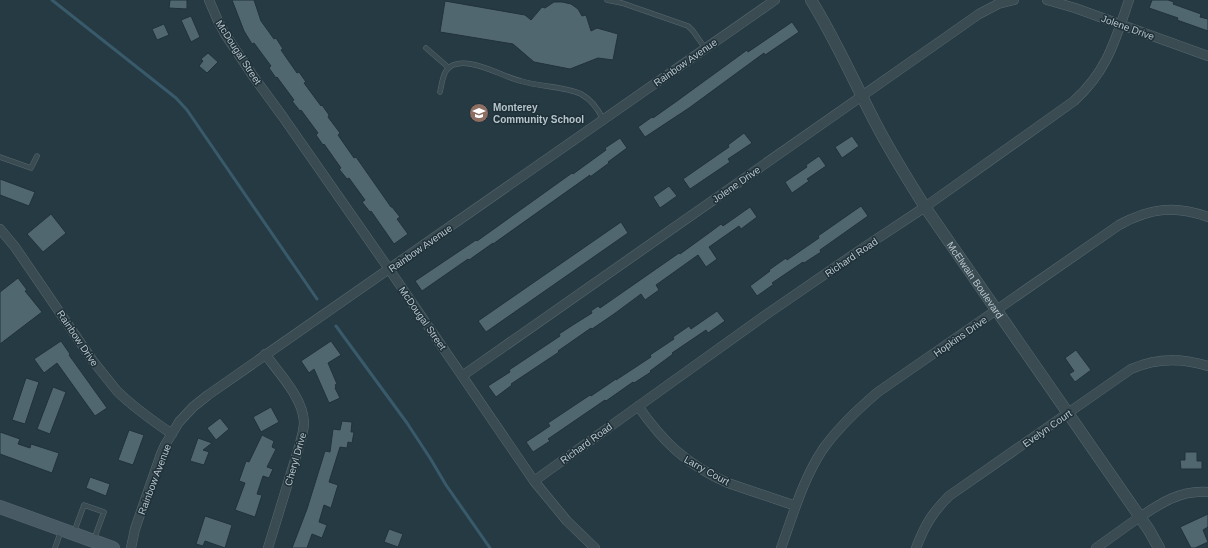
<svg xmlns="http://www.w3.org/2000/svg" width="1208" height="548" font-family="Arial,sans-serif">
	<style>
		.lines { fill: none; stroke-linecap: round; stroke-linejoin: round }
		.stream { stroke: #395a6a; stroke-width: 3 }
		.building { fill: #516770; stroke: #21323a }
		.service-casing { stroke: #586870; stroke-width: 5.5 }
		.minor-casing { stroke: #586870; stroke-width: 10 }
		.tertiary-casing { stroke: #586870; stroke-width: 12 }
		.secondary-casing { stroke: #586870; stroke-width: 14 }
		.service { stroke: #3a4b52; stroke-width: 4.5 }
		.minor { stroke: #3a4b52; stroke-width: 9 }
		.tertiary { stroke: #3a4b52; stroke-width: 11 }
		.secondary { stroke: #485b65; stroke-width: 13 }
		.labels { text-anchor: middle; stroke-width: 3; stroke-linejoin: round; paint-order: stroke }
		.street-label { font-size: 10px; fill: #b7c5cc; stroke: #1f3038 }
		.poi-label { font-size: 10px; font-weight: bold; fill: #b7c5cc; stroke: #1f3038; text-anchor: start }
	</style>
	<rect width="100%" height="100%" fill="#263a43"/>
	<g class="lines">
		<path class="stream" d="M52 0 176 98 187 110 317 299
			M336 326 407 423 430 458 446 485 490 548"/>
	</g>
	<path class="building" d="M170 0H187V9L169 8Z
		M232 0H254L261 21 274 39 276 38 283 49 281 50 297 73 299 72 306 82 304 83 321 106 322 105 329 115 328 117 340 133 338 135 354 158 356 157 391 207H392L400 217 397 219 408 234 394 244 371 211 370 212 362 202 365 200 349 178 347 179 339 169 341 168 324 144 323 145 316 135 318 133 301 110 300 111 292 101 294 100 277 77 276 78 269 68 271 66 254 43 252 44 244 31Z
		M1152 0H1168L1174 2 1173 4 1201 14 1200 17 1208 19V31L1177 20 1178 18 1149 8Z
		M445 1 525 15 531 20 542 7 545 8 554 2H562L571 4 578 9 582 16 586 15 591 31 597 28 618 34 613 60 598 58 570 69 534 62 513 44 440 32Z
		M191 16 200 37 191 42 181 20Z
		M792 22 799 32 765 55 764 53 689 108 645 137 638 127 652 117 653 118 677 101 747 50 748 52Z
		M164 24 169 35 157 40 152 29Z
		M208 53 218 62 207 73 199 66 203 61 201 59Z
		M744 133 752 143 728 159 730 162 690 189 683 179 729 147 728 145Z
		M852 136 859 146 842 158 835 147Z
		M620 138 627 148 608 162 609 163 590 177V175L493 244V243L469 260 468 259 422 291 415 281 476 240 477 241 572 173 573 174 606 150 605 148Z
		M819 156 826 166 807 179 809 181 792 193 785 182 807 167 806 165Z
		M0 179 35 192 29 206 0 195Z
		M669 186 677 196 660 208 653 197Z
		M861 206 868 216 820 250 821 252 804 263 803 262 772 283 774 284 757 296 750 286 770 271 769 270 786 258 787 260 819 238 818 236Z
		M750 207 757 217 741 229 739 226 709 247 717 259 706 267 698 255 656 285 659 290 645 300 641 294 614 314 592 329 591 328 558 351 559 352 511 384 512 385 496 397 488 386 510 372 509 370 560 336 559 334 576 323 592 313 591 311 598 306 600 308 679 253 680 254 709 233 721 224 723 226Z
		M51 214 66 233 43 252 27 234Z
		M621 222 628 233 486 332 478 321Z
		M18 278 27 290 25 291 42 312 0 344V292Z
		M717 311 725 321 708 333 706 330 672 353 673 354 650 371 651 372 634 383 633 382 606 401 605 400 548 439 550 441 533 452 526 442 550 426 548 423 590 395 591 396 616 379V380L651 357 650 355 674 339 673 337 689 326 691 329Z
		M61 341 70 354 69 355 107 408 95 416 57 363 44 373 34 359Z
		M331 341 341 355 328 363 337 384 335 385 336 387 335 388 340 398 329 403 314 369 309 373 301 361Z
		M1076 350 1091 370 1075 382 1069 374 1074 371 1065 358Z
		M26 378 39 382 25 424 12 420Z
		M53 387 66 392 50 434 37 429Z
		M271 407 279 422 261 432 253 417Z
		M220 418 229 429 216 440 207 428Z
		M342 421 352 422 351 432H354L352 443 348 442 347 448 340 447 329 482 338 485 331 508 324 505 319 522 327 525 322 538 312 534 307 548H292L307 509 325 451 330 452 333 429 340 430Z
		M129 430 144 435 133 465 118 460Z
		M0 432 20 439 18 444 30 448 31 444 59 453 52 473 0 454Z
		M262 435 274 441 272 447 276 449 267 467 273 469 269 478 263 476 257 494 262 495 255 517 235 510 245 483 239 481 246 461 249 462Z
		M198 438 212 443 203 450 209 452 204 465 190 461Z
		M1185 452H1197V461H1202V469H1181L1180 460H1185Z
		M90 477 110 484 106 496 86 488Z
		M1208 514V527L1203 530 1208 542 1195 548H1191L1180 527Z
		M205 516 232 525 225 548 205 541 203 546 196 544Z
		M389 529 403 534 398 547 384 542Z"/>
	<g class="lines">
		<defs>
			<path id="service" d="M607 0 622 3 688 26 693 31 705 48
				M426 48 449 68
				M440 92C442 83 443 69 453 65 458 63 466 63 471 64 489 67 504 77 521 81 539 87 565 86 581 94 592 100 598 109 603 119
				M0 157 31 168 37 156
				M74 532 84 505 104 512 94 539
				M55 548 61 531"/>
			<path id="minor" d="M209 0 218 21 225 34 253 76 283 117 389 269 534 481 567 521 595 548
				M1047 0 1075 8 1208 56
				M0 229 15 247 93 361C101 371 109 381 117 391 133 407 153 421 172 434
				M265 354C279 373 303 398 304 422 304 431 301 439 299 447L268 548
				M462 376 979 14 998 4 1014 0
				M638 406C663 442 687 465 728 483L796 506
				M534 481 767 314 863 248 925 207 1074 101C1107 71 1115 41 1129 0
				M131 548 135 529 161 454 165 445 179 422 193 407 208 395 775 0
				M781 548C793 515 803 479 823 449 838 428 858 409 878 392L1119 225C1150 208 1175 205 1208 217
				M916 548C925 525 932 513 949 496L1131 369C1156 358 1183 358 1208 366
				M1096 548C1109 539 1121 530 1134 521 1158 505 1178 490 1208 492"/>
			<g id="tertiary">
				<path id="s1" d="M811 0C836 40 854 82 876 124 891 153 908 180 925 207L1149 530 1159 548"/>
			</g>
			<path id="secondary" d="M0 507 113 548"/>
		</defs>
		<use href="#service" class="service-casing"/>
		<use href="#minor" class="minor-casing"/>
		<use href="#tertiary" class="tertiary-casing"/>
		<use href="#secondary" class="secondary-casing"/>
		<use href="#service" class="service"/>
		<use href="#minor" class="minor"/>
		<use href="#tertiary" class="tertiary"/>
		<use href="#secondary" class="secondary"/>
	</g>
	<defs>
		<symbol id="school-disc" viewBox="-11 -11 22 22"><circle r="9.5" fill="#8d6e63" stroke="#1f3038"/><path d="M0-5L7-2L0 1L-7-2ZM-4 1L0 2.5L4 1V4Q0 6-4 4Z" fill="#fff"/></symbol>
	</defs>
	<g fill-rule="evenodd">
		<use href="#school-disc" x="468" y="102" width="22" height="22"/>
	</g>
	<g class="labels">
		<g class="street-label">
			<text transform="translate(1128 27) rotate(20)" y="4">Jolene Drive</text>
			<text transform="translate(239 52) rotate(57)" y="4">McDougal Street</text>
			<text transform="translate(685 62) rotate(-35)" y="4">Rainbow Avenue</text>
			<text transform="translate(736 184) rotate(-35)" y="4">Jolene Drive</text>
			<text transform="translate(420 248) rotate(-35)" y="4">Rainbow Avenue</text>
			<text transform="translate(851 257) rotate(-34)" y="4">Richard Road</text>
			<text dy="4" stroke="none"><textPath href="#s1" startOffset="325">McElwain Boulevard</textPath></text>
			<text transform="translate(423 318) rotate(55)" y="4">McDougal Street</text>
			<text transform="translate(960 336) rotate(-35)" y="4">Hopkins Drive</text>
			<text transform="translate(78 338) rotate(56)" y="4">Rainbow Drive</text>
			<text transform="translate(1047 428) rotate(-35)" y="4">Evelyn Court</text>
			<text transform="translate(586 443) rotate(-36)" y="4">Richard Road</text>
			<text transform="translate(295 459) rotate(-74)" y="4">Cheryl Drive</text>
			<text transform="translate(707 470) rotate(29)" y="4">Larry Court</text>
			<text transform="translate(154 479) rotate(-69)" y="4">Rainbow Avenue</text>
		</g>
		<g class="poi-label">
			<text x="493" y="111">Monterey<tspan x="493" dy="12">Community School</tspan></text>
		</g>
	</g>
</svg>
